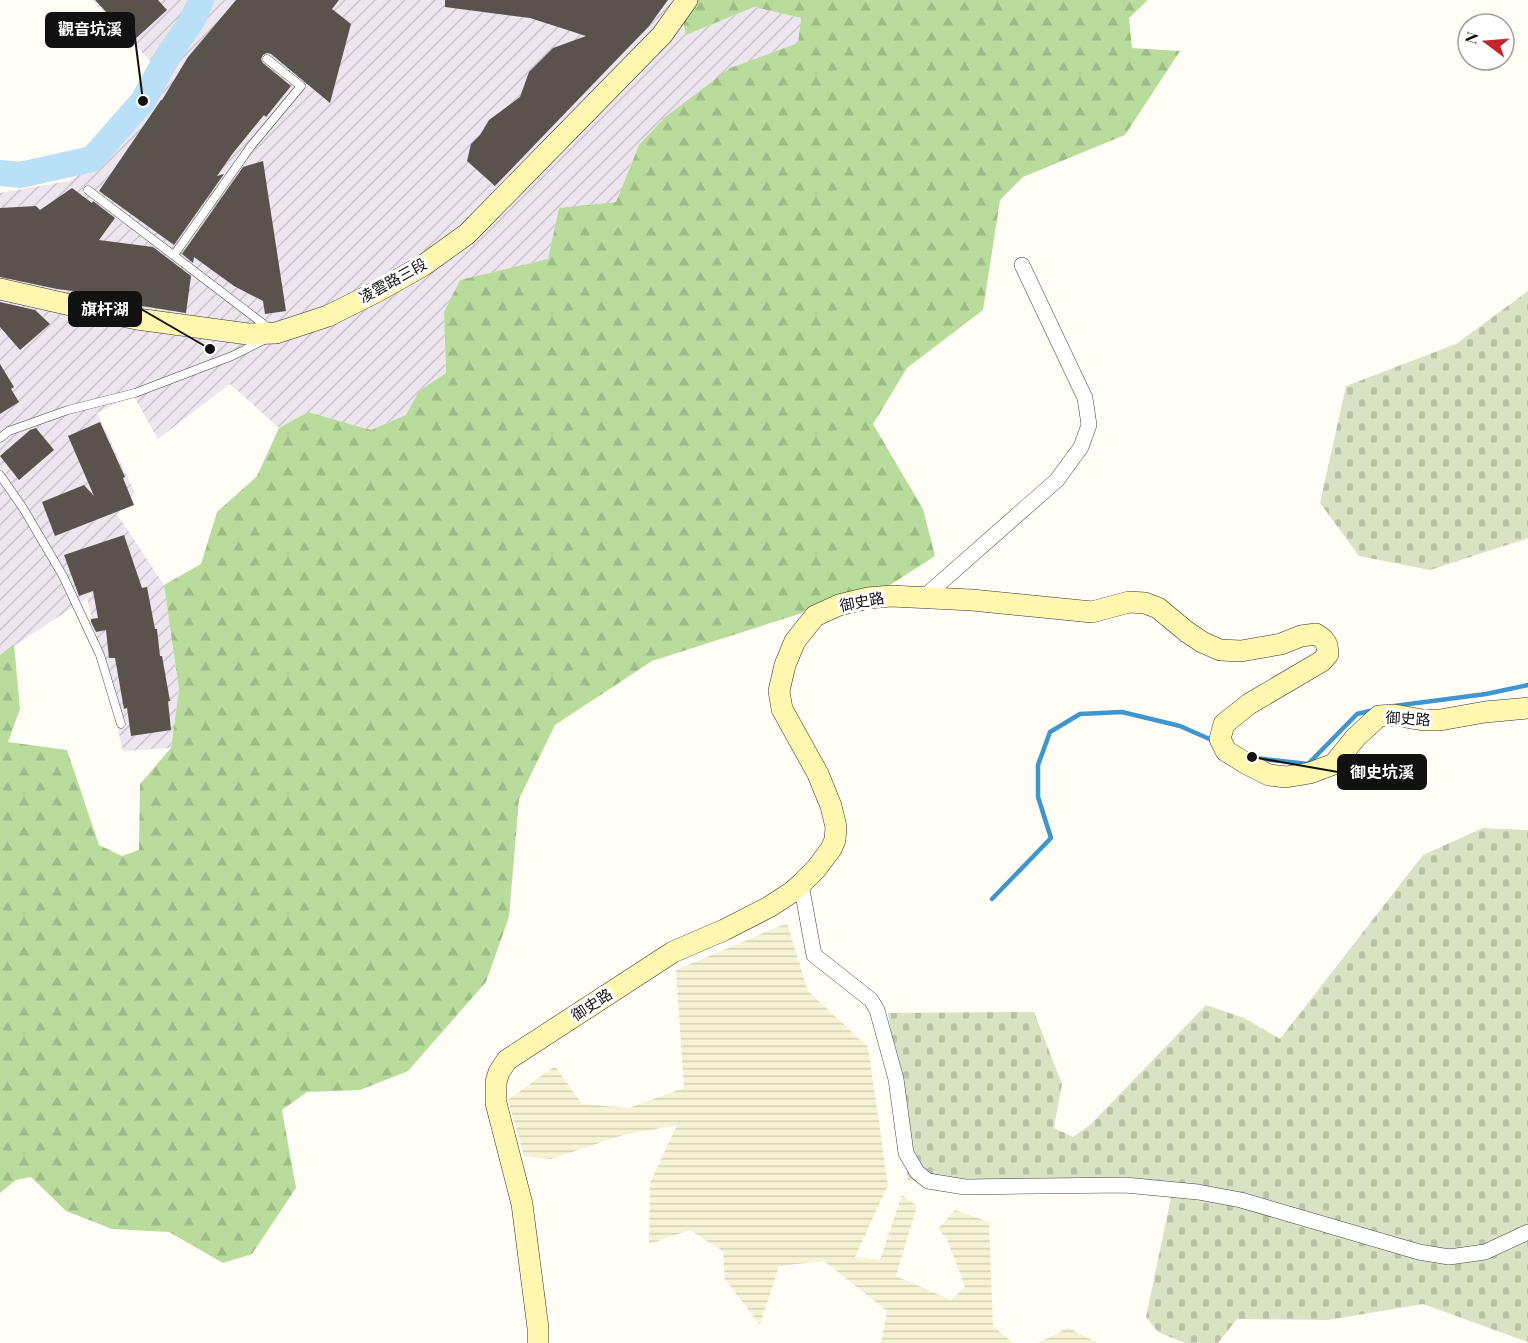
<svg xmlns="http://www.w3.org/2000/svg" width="1528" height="1343" font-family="'Playfair Display','Noto Sans TC',serif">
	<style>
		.industrial { fill: url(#industrial-furrows) }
		.farmland { fill: url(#farmland-rules) }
		.forest { fill: url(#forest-firs) }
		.cemetery { fill: url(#cemetery-stones) }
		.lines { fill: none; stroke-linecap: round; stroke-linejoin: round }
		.stream { stroke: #3f96cf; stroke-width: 4.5 }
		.river { stroke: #b9e0f7; stroke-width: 26 }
		.building { fill: #5a524d }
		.lane-casing { stroke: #444; stroke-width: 9 }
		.street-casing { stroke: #444; stroke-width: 16 }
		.secondary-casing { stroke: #333; stroke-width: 22 }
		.lane { stroke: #fff; stroke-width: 8 }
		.street { stroke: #fff; stroke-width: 15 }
		.secondary { stroke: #fff6b0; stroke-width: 21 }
		.labels { text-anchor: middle; stroke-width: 6; stroke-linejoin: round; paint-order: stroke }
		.street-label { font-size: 15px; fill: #111; stroke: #fff }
		.leader { fill: none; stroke: #111; stroke-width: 2 }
		.callout-dot { fill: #111; stroke: #fff; stroke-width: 2 }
		.callout { fill: #111; stroke: #111; stroke-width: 2 }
		.callout-label { font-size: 16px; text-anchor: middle; font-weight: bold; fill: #fff }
	</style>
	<defs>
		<pattern id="industrial-furrows" width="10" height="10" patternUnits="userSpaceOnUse" patternTransform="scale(1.5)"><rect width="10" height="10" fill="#eee6ef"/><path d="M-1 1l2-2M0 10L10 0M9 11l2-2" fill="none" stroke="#cbc4cc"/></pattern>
		<pattern id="farmland-rules" width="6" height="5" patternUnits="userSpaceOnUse" patternTransform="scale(1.5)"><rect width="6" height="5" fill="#f6f3d4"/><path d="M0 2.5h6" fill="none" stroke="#d2cfb5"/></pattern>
		<pattern id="forest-firs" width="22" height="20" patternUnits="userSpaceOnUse" patternTransform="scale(1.5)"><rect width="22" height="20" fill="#b9dc9c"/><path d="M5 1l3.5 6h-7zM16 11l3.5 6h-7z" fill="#9ebc85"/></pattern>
		<pattern id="cemetery-stones" width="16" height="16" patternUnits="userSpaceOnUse" patternTransform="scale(1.5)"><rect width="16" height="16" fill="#d9e3c4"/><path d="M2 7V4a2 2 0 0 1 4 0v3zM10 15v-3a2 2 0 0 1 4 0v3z" fill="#b9c2a7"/></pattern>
	</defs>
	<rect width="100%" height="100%" fill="#fffdf5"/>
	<path class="industrial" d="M92 0H684L680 9 686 35 754 7 801 18 798 43 730 68 639 145 616 202 559 209 549 259 460 280 444 312 446 373 419 391 407 415 371 430 308 412 279 428 230 384 158 439 133 395 97 413 135 493 117 514 164 585 179 690 171 748 123 751 87 598 0 655V193L69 181 123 145 162 73Z"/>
	<path class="farmland" d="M787 923 808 991 868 1047 888 1185 855 1257 880 1260 902 1195 917 1206 896 1276 951 1300 965 1287 947 1239 938 1229 955 1210 989 1222 993 1326 1013 1343H881L887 1311 824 1261 779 1266 760 1325 725 1279 723 1251 690 1230 649 1244 650 1183 677 1125 623 1135 551 1159 524 1156 508 1100 555 1066 582 1104 629 1108 684 1088 676 970Z
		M1068 1328 1098 1343H1038Z"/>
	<path class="forest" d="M684 0H1148L1129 18 1132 48 1180 51 1125 135 1023 177 1000 200 983 310 907 368 873 424 923 509 935 556 890 585 652 661 555 725 519 799 509 917 486 982 408 1071 360 1090 307 1092 282 1110 296 1188 252 1254 223 1263 169 1232 112 1229 66 1211 31 1177 16 1180 0 1193V655L14 644 20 709 8 742 67 750 99 845 122 856 139 850 140 784 171 748 179 690 164 585 201 564 217 512 257 476 279 428 308 412 371 430 406 415 419 391 446 373 444 312 460 280 548 259 559 208 616 202 639 145 664 118 730 68 798 43 801 18 754 7 686 35 680 9Z"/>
	<path class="cemetery" d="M1528 291V538L1430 570 1359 556 1320 503 1346 386 1456 344Z
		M1483 828 1528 830V1342L1423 1304 1328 1320 1237 1319 1218 1343H1185L1158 1332 1146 1317 1172 1193 950 1187 908 1180 888 1013 1034 1012 1062 1084 1054 1128 1073 1137 1090 1125 1206 1005 1244 1018 1280 1039 1423 855Z"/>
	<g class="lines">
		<path class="stream" d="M1394 706 1486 694 1528 685
			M1255 758 1308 764 1357 714 1374 710
			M992 899 1051 838 1038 797V765L1050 732 1080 714 1122 712 1180 726 1214 741"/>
		<path class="river" d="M0 173 20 175 92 159 143 101 169 54 193 19 201 0"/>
	</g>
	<path class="building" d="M95 0H158L167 10 133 41Z
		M236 0H339L332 9 351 24 330 103 271 54 267 53 263 55 261 59 263 63 291 86 266 117 264 115 233 153 217 176 224 174 174 245 99 191 161 100H162L188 57Z
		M445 0H668L649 26 495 186 467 161 471 144 480 135 489 120 520 97 529 72 553 48 586 36 530 18 445 7Z
		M263 161 286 311 265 314 263 301 234 286 194 257 193 263 182 254 243 167Z
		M72 188 92 203 93 201 115 218 99 240 153 247 191 276 186 313 129 304V298L57 289 0 277V208L36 206 40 210Z
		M0 302 35 310 50 324 20 350 0 327Z
		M0 364 14 387 11 389 19 402 0 414Z
		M100 422 125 477 123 478 134 505 55 536 42 502 84 485 94 496 68 436Z
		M36 428 54 450 19 480 0 456 30 430Z
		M124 535 142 588 147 587 155 629H157L160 656H162L170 701H168L171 730 131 736 127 708 124 709 115 658H109L106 630 96 632 91 622V619L98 618 93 591 79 596 64 555Z"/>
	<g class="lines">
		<defs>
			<path id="lane" d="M88 190 270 329
				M174 255 251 146 301 86 267 59
				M0 438 9 431 68 410 135 393 232 356 264 340
				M0 475 23 508 63 576 100 655 121 724"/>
			<path id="street" d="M923 598 1057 480 1081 447 1089 425 1085 398 1022 265
				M801 884 814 955 871 1000 877 1010 896 1079 906 1153 917 1172 928 1181 965 1187 1125 1185 1198 1192 1241 1200 1419 1252 1449 1257 1485 1252 1528 1232"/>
			<path id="secondary" d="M0 289 88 309 137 319 248 334 276 333 328 316 378 291 424 265 467 234 662 35 687 0
				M538 1343V1328L522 1204 496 1103V1082L499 1072 507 1060 673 952 724 930 769 907 792 892 801 884 816 869 831 849 835 840 836 827 831 806 818 774 782 709 779 691 785 665 795 641 815 616 839 605 868 598 891 596 972 600 1092 612 1129 602 1145 603 1158 608 1187 632 1202 642 1220 650 1241 651 1281 644 1301 636 1316 634 1323 639 1327 645 1328 654 1322 661 1249 704 1224 724 1220 739 1226 751 1247 764 1269 775 1286 777 1310 773 1334 764 1356 737 1379 716 1394 715 1423 720H1440L1485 712 1528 708"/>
		</defs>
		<use href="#lane" class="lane-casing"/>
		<use href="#street" class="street-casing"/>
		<use href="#secondary" class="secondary-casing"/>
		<use href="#lane" class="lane"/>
		<use href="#street" class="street"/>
		<use href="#secondary" class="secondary"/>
	</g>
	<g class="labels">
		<g class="street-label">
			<text transform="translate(393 281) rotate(-29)" y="5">凌雲路三段</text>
			<text transform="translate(862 602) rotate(-11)" y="5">御史路</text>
			<text transform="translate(1408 719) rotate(3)" y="5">御史路</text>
			<text transform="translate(592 1005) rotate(-33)" y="5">御史路</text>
		</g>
	</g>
	<path class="leader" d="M143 101L134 30M210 349L141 309M1252 757L1338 772"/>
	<g class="callout-dot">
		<circle cx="143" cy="101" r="6"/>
		<circle cx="210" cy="349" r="6"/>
		<circle cx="1252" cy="757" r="6"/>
	</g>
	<g class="callout">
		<rect x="46" y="13" width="88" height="34" rx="6"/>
		<rect x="69" y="292" width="72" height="34" rx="6"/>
		<rect x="1338" y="755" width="88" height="34" rx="6"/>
	</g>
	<g class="callout-label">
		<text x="90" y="35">觀音坑溪</text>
		<text x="105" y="315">旗杆湖</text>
		<text x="1382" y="778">御史坑溪</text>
	</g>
	<g transform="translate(1486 42) rotate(286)"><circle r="28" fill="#ffffff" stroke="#a0a0a0" stroke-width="1.5"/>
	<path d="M0-4.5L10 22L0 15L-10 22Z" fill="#c4262e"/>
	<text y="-9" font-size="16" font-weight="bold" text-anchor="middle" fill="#111111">N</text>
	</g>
</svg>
